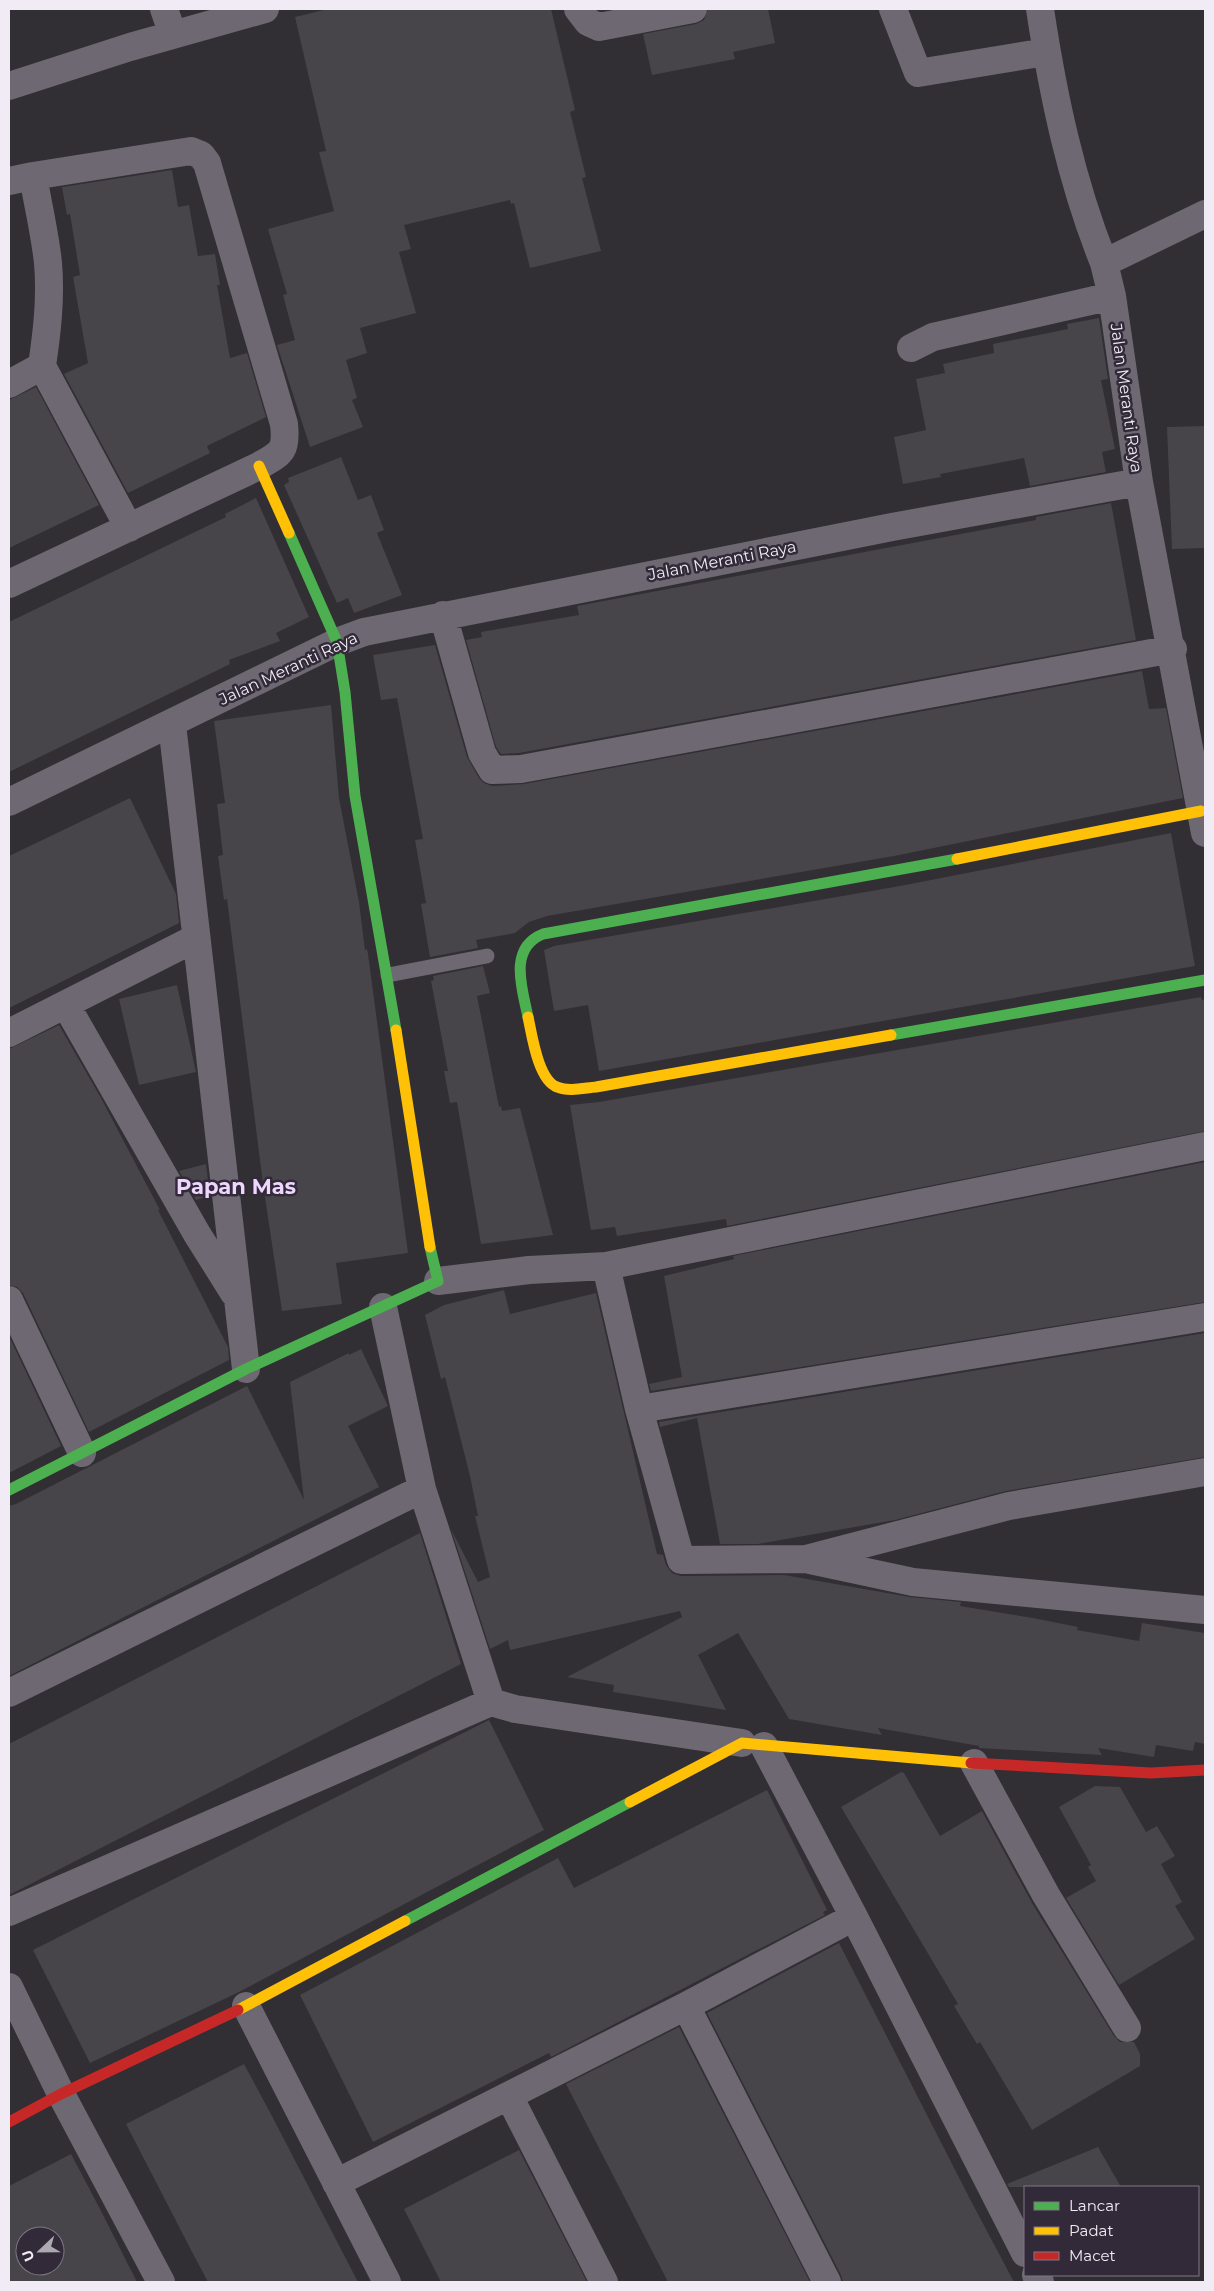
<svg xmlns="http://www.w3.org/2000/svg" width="1214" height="2291" font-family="Montserrat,sans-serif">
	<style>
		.building { fill: #47444a; fill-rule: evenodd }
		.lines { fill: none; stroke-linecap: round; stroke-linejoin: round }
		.lane { stroke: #6d6872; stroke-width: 15 }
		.street { stroke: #6d6872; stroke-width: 28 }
		.fast { stroke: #4caf50; stroke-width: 11 }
		.slow { stroke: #ffc107; stroke-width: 11 }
		.jam { stroke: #c62828; stroke-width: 11 }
		.labels { text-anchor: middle; stroke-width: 5; stroke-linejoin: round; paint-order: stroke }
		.street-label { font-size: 16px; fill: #f0ebf4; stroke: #322a38 }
		.district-label { font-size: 21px; font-weight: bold; fill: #eed6fe; stroke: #322a38 }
	</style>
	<rect width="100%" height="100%" fill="#312e34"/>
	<path class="building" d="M328 9H551L575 110 570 112 586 177 582 178 601 251 530 268 514 203 511 204 510 200 404 225 411 249 399 252 416 313 360 328 367 353 346 360 357 398 352 400 363 427 310 447 277 345 295 340 283 295 287 294 268 229 334 211 319 152 326 151 295 17Z
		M708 9H768L775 43 733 52 735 59 652 75 643 34 696 24 704 20Z
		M172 170 178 207 189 205 198 256 215 254 220 285H217L230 358 247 353 266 417 207 446 210 453 128 493 64 374 88 363 73 277 80 275 70 214 67 215 62 187Z
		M1099 318 1108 379 1101 380 1115 449 1102 452 1106 472 1030 486 1024 458 940 474 941 477 903 484 894 437 926 430 916 379 945 373 943 364 994 353 993 344 1068 329 1067 324Z
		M36 387 99 505 9 548V400Z
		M1205 426V548L1172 549 1167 427Z
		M341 457 358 500 371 495 384 530 377 533 402 595 354 613 348 598 337 603 284 485 289 482 288 478Z
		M256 498 309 617 276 633 280 641 229 660 230 664 218 670 9 772V622L226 517 225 514Z
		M1111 503 1136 640 519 753 501 754 496 747 466 640 482 637 481 632 579 615 577 606 1036 520V517Z
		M435 645 467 757 479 778 484 783 492 786 524 784 1142 671 1149 709 1166 708 1183 798 894 856 547 916 529 922 515 933 476 940 478 948 430 957 421 904 426 903 415 840 423 839 409 763 397 698 381 700 373 655Z
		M331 705 339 798 359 902 365 950 367 949 368 954 408 1253 336 1263 342 1304 282 1311 263 1184 227 899 224 900 218 856 223 855 217 804 225 803 214 721Z
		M130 798 176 894 179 923 9 1008V856Z
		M1171 833 1195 966 599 1071 588 1005 554 1011 544 950 554 946 900 886Z
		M483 966 490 993 477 996 499 1107 501 1106 502 1111 520 1108 553 1235 481 1244 457 1102 450 1103 444 1071H448L431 981 434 980 433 976Z
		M177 985 196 1072 139 1085 119 999Z
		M1201 997 1202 1000 1205 999V1131L727 1226 726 1219 617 1236 615 1227 591 1230 570 1105 599 1102Z
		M59 1025 101 1098 160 1210H158L228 1347 229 1360 89 1432 23 1293 17 1287 9 1285V1049Z
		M1205 1162V1302L651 1391 649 1384 682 1377 664 1276 734 1259 733 1256Z
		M206 1164 210 1196 196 1200 179 1171Z
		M504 1290 510 1314 596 1293 657 1554 663 1555 666 1565 672 1573 681 1576 784 1575 910 1597 961 1602 960 1606 1033 1618 1078 1627 1077 1630 1139 1641 1142 1623 1205 1633V1744L1195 1742 1193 1751 1156 1745 1154 1757 1098 1748 1102 1755 979 1748V1746L878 1728 882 1735 789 1719 738 1633 698 1655 726 1710 613 1692 614 1685 567 1677 682 1617 680 1611 510 1650 508 1640 490 1649 451 1529 478 1582 490 1577 475 1516H478L470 1476 445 1377 441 1379 425 1315 444 1305Z
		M1205 1333V1457L1006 1491 895 1520 758 1544H720L697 1418 660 1427 659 1422Z
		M9 1336 61 1446 9 1473Z
		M361 1349 388 1406 348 1426 379 1487 9 1676V1506L16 1504 247 1386 304 1500 290 1382 349 1353V1355Z
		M420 1533 461 1664 9 1895V1744Z
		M489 1720 544 1830 239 1992 90 2063 33 1950Z
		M901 1772 904 1773 940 1836 982 1811 1032 1903 1114 2036 1120 2042H1134L1140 2054V2066L1032 2130 980 2042 977 2044 954 2006 958 2004 841 1807Z
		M1095 1786 1120 1787 1146 1832 1157 1826 1175 1856 1161 1864 1182 1902 1175 1906 1195 1939 1119 1985 1066 1898 1096 1881 1088 1867 1091 1865 1059 1807Z
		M767 1790 827 1910 823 1912 825 1915 551 2057 549 2053 373 2142 300 1995 558 1858 574 1888Z
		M839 1943 970 2199 1014 2282H843L841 2275 707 2013Z
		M679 2027 810 2282H668L566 2084Z
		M244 2064 273 2118 358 2282H208L191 2250 126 2124Z
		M1098 2147 1121 2187H1009L1007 2184Z
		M519 2150 587 2282H441L404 2209Z
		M71 2154 100 2209 137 2282H9V2186ZM25 2236H55V2266H25Z"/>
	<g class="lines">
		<path class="lane" d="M388 975 487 956"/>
		<path class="street" d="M164 9 173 35
			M578 9 588 22 599 27 693 9
			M893 9 918 73 1046 52
			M1040 9C1053 95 1071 181 1104 263
			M9 86 130 47 265 9
			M9 181 33 176
			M1205 214 1104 263 1112 296 1139 482 1205 833
			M911 348 933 337 1112 296
			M42 366 129 528
			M9 384 42 366C47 332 51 298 48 263 45 234 38 205 33 176L191 151 201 155 207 163 284 424C287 452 281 453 259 466L9 584
			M443 615 482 753 492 770 521 769 1173 649
			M172 724 246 1369
			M9 802 337 642 364 632 892 527 1139 482
			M66 1005 197 1234 234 1293
			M9 1033 196 938
			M606 1266 639 1409 681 1560 806 1559 1009 1506 1205 1472
			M438 1281 529 1270 606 1266 1205 1146
			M9 1300 82 1453
			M383 1307 422 1489 491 1702 515 1709 742 1743
			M639 1409 1205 1317
			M810 1560 913 1582 1205 1610
			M9 1693 422 1489
			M764 1746 854 1917 1025 2253
			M974 1763 1046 1895 1127 2028
			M9 1912 491 1702
			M9 1987 61 2094 161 2282
			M246 2006 387 2282
			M686 2006 827 2282
			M509 2096 604 2282
			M336 2183 686 2006 854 1917
			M1036 2275 1040 2282"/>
		<path class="fast" d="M289 533 337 642 345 692 355 796 396 1030
			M528 1017C522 988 508 948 543 934L957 859
			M891 1035 1205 980
			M9 1490 246 1369 438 1281 430 1247
			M405 1921 630 1802"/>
		<path class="slow" d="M259 466 289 533
			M957 859 1201 811
			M528 1017C532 1035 538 1080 557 1087 569 1092 584 1088 596 1087L891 1035
			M396 1030 430 1247
			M630 1802 742 1743 971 1763
			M238 2010 405 1921"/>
		<path class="jam" d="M971 1763 1151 1773 1205 1770
			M9 2122 61 2094 238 2010"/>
	</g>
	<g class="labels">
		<g class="street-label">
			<text transform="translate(1127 398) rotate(82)" y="6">Jalan Meranti Raya</text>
			<text transform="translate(722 560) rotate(-11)" y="6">Jalan Meranti Raya</text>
			<text transform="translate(288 668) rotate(-25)" y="6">Jalan Meranti Raya</text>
		</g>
		<g class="district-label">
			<text x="236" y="1194">Papan Mas</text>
		</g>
	</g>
	<rect width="1214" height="2291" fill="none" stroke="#f0ebf4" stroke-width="20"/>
	<rect x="1024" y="2186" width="175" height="90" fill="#322a38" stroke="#7e7783"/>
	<rect x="1034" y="2202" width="25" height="8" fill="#4caf50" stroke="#7e7783"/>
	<text x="1069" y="2211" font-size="15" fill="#f0ebf4">Lancar</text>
	<rect x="1034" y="2227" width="25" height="8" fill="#ffc107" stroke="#7e7783"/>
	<text x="1069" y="2236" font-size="15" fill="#f0ebf4">Padat</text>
	<rect x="1034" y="2252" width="25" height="8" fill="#c62828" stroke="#7e7783"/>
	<text x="1069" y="2261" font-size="15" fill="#f0ebf4">Macet</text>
	<g transform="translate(40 2251) rotate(248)"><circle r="24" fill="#322a38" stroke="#7e7783"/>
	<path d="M0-4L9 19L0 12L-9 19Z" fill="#ada9b1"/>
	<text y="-8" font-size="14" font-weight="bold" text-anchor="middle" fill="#f0ebf4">U</text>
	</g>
</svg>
